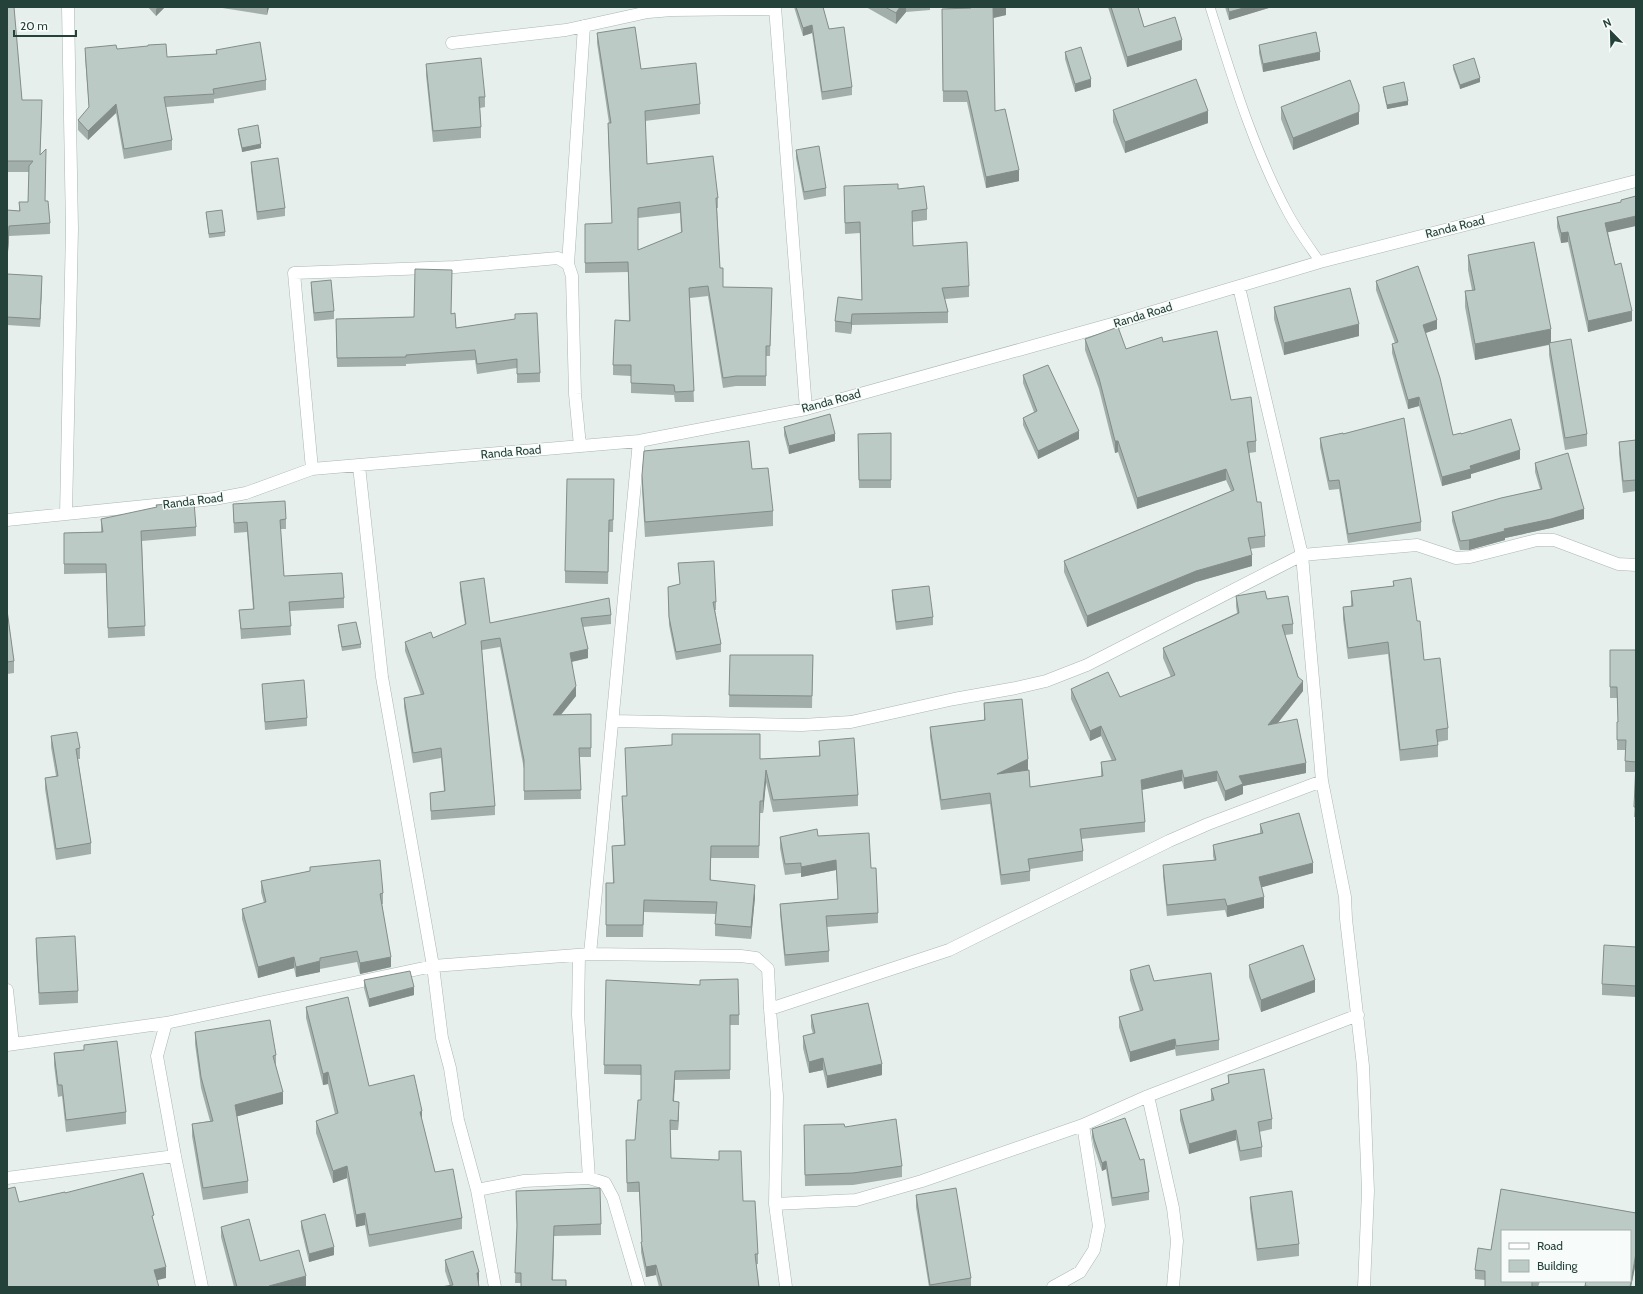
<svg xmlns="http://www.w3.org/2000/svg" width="1643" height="1294" font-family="Cabin,sans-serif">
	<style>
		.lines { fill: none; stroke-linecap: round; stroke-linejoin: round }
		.lane-casing { stroke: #a8b8b2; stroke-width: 10 }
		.street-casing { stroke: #a8b8b2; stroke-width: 13 }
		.lane { stroke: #fff; stroke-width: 9 }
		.street { stroke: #fff; stroke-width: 12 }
		.wall { fill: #a1aea9; fill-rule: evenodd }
		.shaded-wall { fill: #838d89 }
		.building { fill: #bbcac4; stroke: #838d89; fill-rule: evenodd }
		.labels { text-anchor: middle; stroke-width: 3; stroke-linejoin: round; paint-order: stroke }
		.street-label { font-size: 12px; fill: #24423a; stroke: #f7fbf9 }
	</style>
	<rect width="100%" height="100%" fill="#e6efeb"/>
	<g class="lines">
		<defs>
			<path id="lane" d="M1210 7C1232 77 1253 148 1288 213 1297 230 1309 246 1320 262"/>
			<path id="street" d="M775 7 806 409
				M452 43 566 30 648 12 672 10 775 9
				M568 264 584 26
				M1239 287 1302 555 1322 781 1345 897 1346 919 1363 1066 1368 1191 1364 1287
				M359 466 382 677 433 966 442 1038 450 1068 458 1120 477 1190 495 1287
				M312 469 294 273 455 267 558 258 568 264 572 276 575 394 580 446
				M66 514 72 229 68 7
				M7 520 214 499 246 493 312 469 639 441 806 409 1112 324 1320 262 1636 181
				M614 721 802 725 851 722 954 699 1016 688 1046 681 1087 665 1302 555 1417 545 1456 558 1470 557 1537 540H1554L1618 564 1636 565
				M590 954 639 441
				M579 955 578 1015 589 1178
				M7 990 13 1044
				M770 1009 949 950 1169 841 1208 824 1322 781
				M7 1045 166 1023
				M1148 1096 1173 1208 1177 1241 1173 1287
				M7 1178 175 1156
				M477 1190 524 1181 589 1178 605 1183 613 1198 639 1287
				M775 1204 856 1200 922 1181 1083 1125 1148 1096 1358 1015
				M202 1287 175 1156 157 1056 166 1023 433 966 590 954 741 956 756 958 768 969 770 1009 777 1096 775 1204 786 1287
				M1053 1287 1080 1272 1094 1250 1099 1226 1083 1125"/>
		</defs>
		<use href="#lane" class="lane-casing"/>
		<use href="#street" class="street-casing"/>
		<use href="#lane" class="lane"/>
		<use href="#street" class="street"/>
	</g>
	<path class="wall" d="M7 7 22 100 42 111 40 154 45 201 50 223V234L9 236 7 268V210L19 211V202H28L29 172H7Z
		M148 7H165L156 16Z
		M216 7H269L267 15Z
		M794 7H823L829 29 852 87V95L822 100 812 33 803 36Z
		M866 7H930V10L906 12 896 24Z
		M967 7H1006V15L993 18 995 111 1019 181 986 188 967 102H943L942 9 967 8Z
		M1108 7H1138L1144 27 1182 50 1127 67Z
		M1225 7H1272L1229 20Z
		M597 33 641 69 700 104V114L645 121 647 164 718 198V208H717L720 268 723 287 772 288 770 356H766V386H736L723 388 708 296 690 298 694 402H675L674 395 631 393V376L613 375V365L629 321 628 272 585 273V224L612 223 608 133V123H609L597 43ZM680 213 681 233 638 250V218Z
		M1259 45 1320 60 1263 72 1259 53Z
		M85 48 167 57 216 54V50L266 80V90L214 99V103L166 107 172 140V150L124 159 116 113 88 140 78 130V120L89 108 85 57Z
		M1065 52 1091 87 1075 92 1065 59Z
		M426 64 485 97V107L480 108 481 127V138L433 142 426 75Z
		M1453 65 1480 82 1460 89 1453 69Z
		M1383 87 1408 105 1387 109 1383 90Z
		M1281 107 1359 124 1293 150 1281 119Z
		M1113 110 1208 123 1125 153 1113 122Z
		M238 129 261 148 242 152 238 133Z
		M796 150 826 188V196L804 200 796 158Z
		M251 162 285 208V216L257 220 251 170Z
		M844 186 898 189 927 209V220L912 222 913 246 969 286V297L945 299 948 312V323L852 325 851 334 835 332V321L862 300 860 233 845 234Z
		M1636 196 1608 232 1615 265 1632 321 1588 332 1568 242 1561 243 1557 227V217L1621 202V200Z
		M206 212 225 232V236L209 238Z
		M1468 255 1551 343 1587 434V446L1565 450 1549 355V345L1475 360 1465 307V291L1472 290 1468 270Z
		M7 274 42 284 40 327 7 325Z
		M1376 281 1437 329 1425 333 1453 435 1461 434 1520 459 1471 474V478L1442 486 1419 406 1408 409 1392 353V344L1395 343 1376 290Z
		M311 282 334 311V319L314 321 311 290Z
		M1274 307 1359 336 1284 355 1274 319Z
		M451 314 456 328 515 319 540 373V382L517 383V368L477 374 475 360 406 364V366L337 367 336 319 414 317Z
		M1085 339 1126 349 1163 342 1231 400 1256 441V452L1249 453 1257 502 1265 536V547L1250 549 1252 566 1196 582 1087 627 1064 572V561L1231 491 1226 480 1137 509 1118 452 1115 453 1099 389 1085 350Z
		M1023 375 1079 439 1038 459 1023 425V418L1034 412 1023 383Z
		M784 427 835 441 789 454 784 435Z
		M891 433V488H859L858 434Z
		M1343 434 1421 522V531L1348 543 1339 489 1329 490 1320 447V438Z
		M1636 440V491L1623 493 1619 454V442Z
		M1535 463 1584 519 1551 528 1505 538V540L1469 550H1460L1452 521V512L1540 489 1535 472Z
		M752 469 773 511V526L645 537 642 490V475Z
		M614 479 613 532H609L608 584 565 583V571Z
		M233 504 286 519V529H280L284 576 344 598V608L290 611 291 635 241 639 239 610 253 609 247 532 234 533Z
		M101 519 196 527V536L142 541 145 636 108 638 106 573 64 574V533L101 532Z
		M678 563 716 602V610H715L721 644V652L676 660 669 625 668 587 680 584Z
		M1393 581 1417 621 1424 660 1448 728V740L1438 742V757L1400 761 1388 654 1348 659 1343 619V607L1351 606V591L1393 586Z
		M460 582 490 623 611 615V624L583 627 588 658 572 662 576 696 561 715 591 714V757H580L581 799 524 800V769L500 647 482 650 495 806V815L431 820 430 793 444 791 441 758 413 763 404 707V698L421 695 405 651V642L433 638 465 625 460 591Z
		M892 590 933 617V625L896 630 892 598Z
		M1236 596 1267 599 1293 624V634L1285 635 1303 691 1278 723 1306 773 1243 786V794L1225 801 1217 781 1184 789 1182 781 1142 790 1145 822V832L1081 839 1083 851V861L1030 869V881L1001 885 990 804 941 810 930 737V727L984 720V703L1028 770H1026L1030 787 1101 777V762L1112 761 1101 736 1090 741 1071 699V689L1120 697 1171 677 1163 658V648L1237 613 1236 606Z
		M7 610 14 661V673L7 674Z
		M338 625 361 644V648L342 651 338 629Z
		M1610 650H1636V817H1634L1636 772H1625V750H1617V722H1618L1617 698H1610Z
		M730 655H813L812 708 729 707Z
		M262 684 307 718V726L265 730Z
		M51 736 80 748V759H78L91 843V854L56 860 45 789V778L56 776 51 747Z
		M819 741 858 795V806L773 812 766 782 763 813H760L759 858H711V880L755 897 751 939 715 936V924L716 914 644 912 643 937H606V883H613L612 846 624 845 622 796H627L625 748 760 759 819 756Z
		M1260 824 1313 873 1262 887 1264 908 1227 917 1225 910 1167 916 1163 876V865L1214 860 1213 856V845L1260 833Z
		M818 836 871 868 878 913V923L827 927 829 951V962L785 966 780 914V904L838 899 836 870 801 877V873L785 875 780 848V837Z
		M310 867 383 893V904H382L391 967 360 974 357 962 320 969V972L296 977 294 968 258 978 242 919V909L264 903 261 892V881L310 871Z
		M36 938 78 991V1003L39 1005 36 950Z
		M1636 947V997L1602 995V984Z
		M1249 965 1315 992 1261 1012 1249 977Z
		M1130 970 1154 981 1219 1040V1050L1176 1056 1175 1049 1130 1062 1119 1027V1017L1140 1011 1130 980Z
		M364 980 414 995 369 1007 364 988Z
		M606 980 739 1015V1025H730V1079L675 1080 674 1101 679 1111 678 1130H670L671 1158 743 1201 758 1254V1264H756L759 1287H659L656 1275 646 1277 641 1252V1242H642L639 1192H627L626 1140H635L641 1100V1075L604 1074Z
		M306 1007 369 1086 422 1121 435 1172 462 1218V1229L369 1247 365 1225 356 1227 347 1178 333 1183 316 1133V1121L335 1114 328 1084 323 1085 306 1018Z
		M811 1015 882 1075 827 1088 823 1070 809 1073 803 1048V1036L813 1034 811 1027Z
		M195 1032 276 1055V1066L283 1104 237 1116 248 1181V1193L203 1200 192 1136V1124L210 1121 201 1088 195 1044Z
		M84 1045 126 1112V1124L66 1132 62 1096 58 1097 54 1065V1053L84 1050Z
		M1228 1075 1272 1119V1129L1259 1132 1262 1147V1157L1240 1161 1236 1140 1189 1154 1180 1120V1110L1211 1101V1089L1228 1083Z
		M845 1127 902 1166V1177L853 1185 805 1186 804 1137Z
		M1092 1129 1149 1192V1200L1112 1206 1106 1169 1102 1171 1094 1147 1092 1137Z
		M1501 1189 1636 1213V1262L1631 1287H1585L1586 1281 1630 1231H1502V1281H1540L1538 1287H1485V1280L1475 1279V1270L1491 1250Z
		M516 1191 601 1224V1235L554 1236 553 1280 521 1283H515L517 1230Z
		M916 1195 971 1278V1287H929L916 1207Z
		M1250 1197 1299 1244V1256L1257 1261 1250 1208Z
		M301 1221 334 1255 309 1262 301 1228Z
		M221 1227 260 1261 306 1286 303 1287H234L221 1237Z
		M445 1260 479 1283 450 1286 445 1271Z"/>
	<path class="shaded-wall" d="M158 7H165L156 16V9Z
		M267 7H269L267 15Z
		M900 7H906V12L896 24V13Z
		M993 7H1006V15L993 18Z
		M1247 7H1272L1229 20V12Z
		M812 25V33L803 36V28Z
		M1182 40V50L1127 67V57Z
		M1320 52V60L1263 72V64Z
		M1480 78V82L1460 89V85Z
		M1091 79V87L1075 92V84Z
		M1408 101V105L1387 109V105Z
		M116 104V113L88 140V131Z
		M1208 111V123L1125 153V142Z
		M1359 112V124L1293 150V138Z
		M261 144V148L242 152V148Z
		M1019 170V181L986 188V177Z
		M1636 216V226L1605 233V223Z
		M9 226V236L7 268V258Z
		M1568 232V242L1561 243V233Z
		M42 276V284L40 327V319Z
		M1632 311V321L1588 332V321Z
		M852 314V325L851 334V323Z
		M1437 320V329L1423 334V325Z
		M1359 324V336L1284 355V343Z
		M1551 329V344L1475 360V344Z
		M1419 397V406L1408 409V400Z
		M1079 431V439L1038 459V451Z
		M835 434V441L789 454V446Z
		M1115 441H1118V452L1115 453Z
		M1520 450V459L1471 474V478L1442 486V477L1470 466Z
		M1226 469V480L1137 509V498Z
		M1584 509V519L1551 528 1505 538V540L1469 550V540L1504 529Z
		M1252 555V566L1196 582 1087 627V616L1196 571Z
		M588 649V658L570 662V653Z
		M1303 681V691L1268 735V725Z
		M576 686V696L553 724V715Z
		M1101 726V736L1090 741V731Z
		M1028 759V770L997 784V774Z
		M1306 763V773L1243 786V794L1225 801V791L1239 776Z
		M766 770V782L763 813V801Z
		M1182 770V781L1141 790V780Z
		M1217 771V781L1184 789V778Z
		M836 860V870L801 877V867Z
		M1313 863V873L1259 888V877Z
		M755 885V897L751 939V927Z
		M1264 897V908L1227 917V906Z
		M294 957V968L258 978V967Z
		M391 957V967L360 974V963Z
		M320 961V972L296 977V967Z
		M1315 980V992L1261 1012V1000Z
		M414 987V995L369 1007V999Z
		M1175 1039V1049L1130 1062V1052Z
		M823 1058V1070L809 1073V1062Z
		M882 1064V1075L827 1088V1076Z
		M675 1071V1080L673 1111V1101Z
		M328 1072V1084L323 1085V1074Z
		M283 1092V1104L235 1117V1105Z
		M679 1102V1111L678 1130V1121Z
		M422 1111V1123L420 1112Z
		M1236 1130V1140L1189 1154V1144Z
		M1106 1161V1169L1102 1171V1163Z
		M347 1166V1178L333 1183V1171Z
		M365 1213V1225L356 1227V1215Z
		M554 1226V1236L552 1287Z
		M334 1247V1255L309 1262V1254Z
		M1636 1253V1262L1631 1287H1630Z
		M656 1265V1275L646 1277V1267Z
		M166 1267V1278L154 1281V1270Z
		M479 1272V1283L477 1284V1273Z
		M306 1276V1286L303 1287H269V1286Z"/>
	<path class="building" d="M7 7H14L22 100H42L40 155 46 149 45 201H48L50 223 9 226 7 258V210L20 211 19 202H28L29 166 33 161H7Z
		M796 7H823L829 29 844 27 852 87 822 92 812 25 803 28Z
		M885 7H900L896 13Z
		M970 7H993L995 111 1005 109 1019 170 986 177 967 91H943L942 9 971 8Z
		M1111 7H1138L1144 27 1175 17 1182 40 1127 57Z
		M1228 7H1247L1229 12Z
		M635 27 641 69 696 63 700 104 645 111 647 164 713 156 718 198H716L720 268H723V287L772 288 770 346H766V376H736L723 378 708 286 689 288 694 391 675 392 674 385 631 383V365H613L615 320 630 321 628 262 585 263V224L612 223 608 123H611L597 33ZM680 202 682 232 638 250V208Z
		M1316 32 1320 52 1263 64 1259 45Z
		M260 42 266 80 213 89 214 94 164 97 172 140 124 149 116 104 88 131 78 120 89 107 85 48 116 45 117 49 148 46V45L166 44 167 57 217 54 216 50Z
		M1081 47 1091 79 1075 84 1065 52Z
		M481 58 485 97H479L481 127 433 131 426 64Z
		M1474 58 1480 78 1460 85 1453 65Z
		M1196 79 1208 111 1125 142 1113 110Z
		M1350 80 1359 105V112L1293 138 1281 107Z
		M1404 82 1408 101 1387 105 1383 87Z
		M258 125 261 144 242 148 238 129Z
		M819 146 826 188 804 192 796 150Z
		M278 158 285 208 257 212 251 162Z
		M898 184V189L924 186 927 209 912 211 913 246 967 242 969 286 942 288 948 312 852 314 851 323 835 321 838 297 862 300 860 222 845 223 844 186Z
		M1636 196V216L1605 223 1615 265 1621 263 1632 311 1588 321 1568 232 1561 233 1557 217 1621 202V200Z
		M222 210 225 232 209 234 206 212Z
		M1534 242 1551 329 1475 344 1465 291 1475 290 1468 255Z
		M1418 266 1437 320 1423 325 1440 378 1453 435 1461 433V434L1511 419 1520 450 1470 466 1471 469 1442 477 1419 397 1408 400 1392 344 1398 342 1376 281Z
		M415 269 452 270 451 314 455 313 456 328 515 319V314L537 313 540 373 517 374V359L477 364 475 350 406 355V357L337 358 336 319 414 317Z
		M7 274 42 276 40 319 7 317Z
		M331 280 334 311 314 313 311 282Z
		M1350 288 1359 324 1284 343 1274 307Z
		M1118 327 1126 349 1162 337 1163 342 1217 331 1231 400 1251 397 1256 441 1247 442 1257 502H1261L1265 536 1248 538 1252 555 1196 571 1087 616 1064 561 1234 490 1226 469 1137 498 1118 441H1115L1099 378 1085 339Z
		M1571 339 1587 434 1565 438 1549 343Z
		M1048 365 1079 431 1038 451 1023 418 1037 411 1023 375Z
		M830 414 835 434 789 446 784 427Z
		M1404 418 1421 522 1348 534 1339 480 1329 481 1320 438 1343 433V434Z
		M891 433V480H859L858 434Z
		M1636 440V480L1623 481 1619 442Z
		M749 441 752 469 768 468 773 511 645 522 642 475 644 451Z
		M1568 453 1584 509 1551 519 1504 529 1505 531 1469 540 1460 541 1452 512 1501 498 1542 489 1535 463Z
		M567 479H614L613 520H609L608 572 565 571Z
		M285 501 286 519 280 520 284 576 342 573 344 598 289 602 291 626 241 629 239 610 254 609 247 522 234 523 233 504Z
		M194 502 196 527 141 531 145 626 108 628 106 564H64V533L103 532 101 519 157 507 156 505Z
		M714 561 716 602H713L721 644 676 652 669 617 668 587 680 584 678 563Z
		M484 578 490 623 609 598 611 615 581 618 588 649 570 653 576 686 553 715 591 714V748H579L581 790 524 791V760L500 638 481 641 495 806 431 811 430 793 445 791 441 748 413 753 404 698 424 694 405 642 431 632 433 638 466 624 460 582Z
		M1411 578 1417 621H1420L1424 660 1440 658 1448 728 1436 730 1438 745 1400 750 1388 642 1348 648 1343 607 1353 606 1351 591 1394 586 1393 581Z
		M929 586 933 617 896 622 892 590Z
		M1265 591 1267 599 1288 596 1293 624 1282 625 1298 677 1303 681 1268 725 1297 719 1306 763 1239 776 1243 784 1225 791 1217 771 1184 778 1182 770 1141 780 1145 822 1080 829 1083 851 1028 859 1030 871 1001 875 990 793 941 800 930 727 985 720 984 703 1022 699 1028 759 997 774 1029 770 1030 787 1103 776 1101 762 1116 760 1101 726 1090 731 1071 689 1108 672 1120 697 1175 675 1163 648 1239 613 1236 596Z
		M7 610 14 661 7 662Z
		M356 622 361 644 342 647 338 625Z
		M1610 650H1636V762L1625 761 1626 740H1617V722H1618L1617 687H1610Z
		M730 655H813L812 696 729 695Z
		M304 680 307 718 265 722 262 684Z
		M77 732 80 748 76 749 91 843 56 849 45 778 58 776 51 736Z
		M672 734H760V759L820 756 819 741 854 738 858 795 773 800 766 770 763 801H760L759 846H711L710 880 755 885 751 927 715 924 717 902 644 900 643 925H606V883H614L612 846 625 845 622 796H627L625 748 672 745Z
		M1636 763V807H1634Z
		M1299 813 1313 863 1259 877 1264 897 1227 906 1225 899 1167 905 1163 865 1216 860 1213 845 1263 833 1260 824Z
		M817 829 818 836 869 833 871 868H876L878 913 826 916 829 951 785 955 780 904 838 899 836 860 801 867V863L785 864 780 837Z
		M380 860 383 893 380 894 391 957 360 963 357 951 320 958V961L296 967 294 957 258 967 242 909 266 902 261 881 310 871V867Z
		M75 936 78 991 39 993 36 938Z
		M1303 945 1315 980 1261 1000 1249 965Z
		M1604 945 1636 947V986L1602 984Z
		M1149 965 1154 981 1211 973 1219 1040 1176 1046 1175 1039 1130 1052 1119 1017 1143 1010 1130 970Z
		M410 971 414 987 369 999 364 980Z
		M738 979 739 1015H730V1070L675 1071 673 1101 679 1102 678 1121 670 1120 671 1158 719 1160V1151H741L743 1201H755L758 1254H755L759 1287H662L656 1265 646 1267 641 1242H642L639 1182 627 1183 626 1140H635L638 1100H641V1065H604L606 980 700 985V980Z
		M348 997 369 1086 414 1075 422 1111 420 1112 435 1172 453 1169 462 1218 369 1235 365 1213 356 1215 347 1166 333 1171 316 1121 338 1113 328 1072 323 1074 306 1007Z
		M868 1003 882 1064 827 1076 823 1058 809 1062 803 1036 815 1033 811 1015Z
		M270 1020 276 1055 273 1056 283 1092 235 1105 248 1181 203 1188 192 1124 213 1121 201 1077 195 1032Z
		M117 1041 126 1112 66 1120 62 1085H58L54 1053 84 1050V1045Z
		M1264 1069 1272 1119 1258 1122 1262 1147 1240 1151 1236 1130 1189 1144 1180 1110 1214 1100 1211 1089 1229 1083 1228 1075Z
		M1125 1118 1140 1160 1144 1159 1149 1192 1112 1198 1106 1161 1102 1163 1094 1139 1092 1129Z
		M896 1119 902 1166 853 1173 805 1175 804 1125 844 1124 845 1127Z
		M143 1173 154 1215 152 1216 166 1267 154 1270 159 1287H7V1189L15 1187 19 1202 65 1192V1193Z
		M600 1188 601 1224 554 1226 552 1280H566V1287H521V1273H515L517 1225 516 1191Z
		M956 1188 971 1278 930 1285 916 1195Z
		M1501 1189 1636 1213V1253L1630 1287H1593L1585 1286 1586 1281H1630V1231H1502V1281H1532V1287H1485V1271L1475 1270 1478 1248 1491 1250Z
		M1292 1191 1299 1244 1257 1249 1250 1197Z
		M325 1214 334 1247 309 1254 301 1221Z
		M249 1219 260 1261 299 1250 306 1276 269 1286 270 1287H237L221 1227Z
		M473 1251 479 1272 477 1273 479 1287H441L453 1285 445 1260Z"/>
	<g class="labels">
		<g class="street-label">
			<text transform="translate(1455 227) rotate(-14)" y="4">Randa Road</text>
			<text transform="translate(1143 315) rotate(-17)" y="4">Randa Road</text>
			<text transform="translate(831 401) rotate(-15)" y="4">Randa Road</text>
			<text transform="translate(511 452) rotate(-5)" y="4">Randa Road</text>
			<text transform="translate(193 501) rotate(-7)" y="4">Randa Road</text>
		</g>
	</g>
	<rect width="1643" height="1294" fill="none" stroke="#24423a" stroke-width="16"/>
	<rect x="1501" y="1230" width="130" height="52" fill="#f7fbf9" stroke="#a3b1ad"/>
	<rect x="1509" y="1243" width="20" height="6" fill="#ffffff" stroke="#a3b1ad"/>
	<text x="1537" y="1250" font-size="12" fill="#24423a">Road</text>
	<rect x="1509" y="1260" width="20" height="12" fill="#bbcac4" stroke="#a3b1ad"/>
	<text x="1537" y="1270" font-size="12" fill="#24423a">Building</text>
	<g transform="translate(1611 32) rotate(337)" stroke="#f7fbf9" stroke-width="3" paint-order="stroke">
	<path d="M0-3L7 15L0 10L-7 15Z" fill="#24423a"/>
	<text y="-6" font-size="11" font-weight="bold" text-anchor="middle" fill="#24423a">N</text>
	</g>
	<path d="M14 30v6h62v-6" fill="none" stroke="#24423a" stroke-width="2"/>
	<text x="20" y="30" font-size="12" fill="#24423a" stroke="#f7fbf9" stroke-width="3" paint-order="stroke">20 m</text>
</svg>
